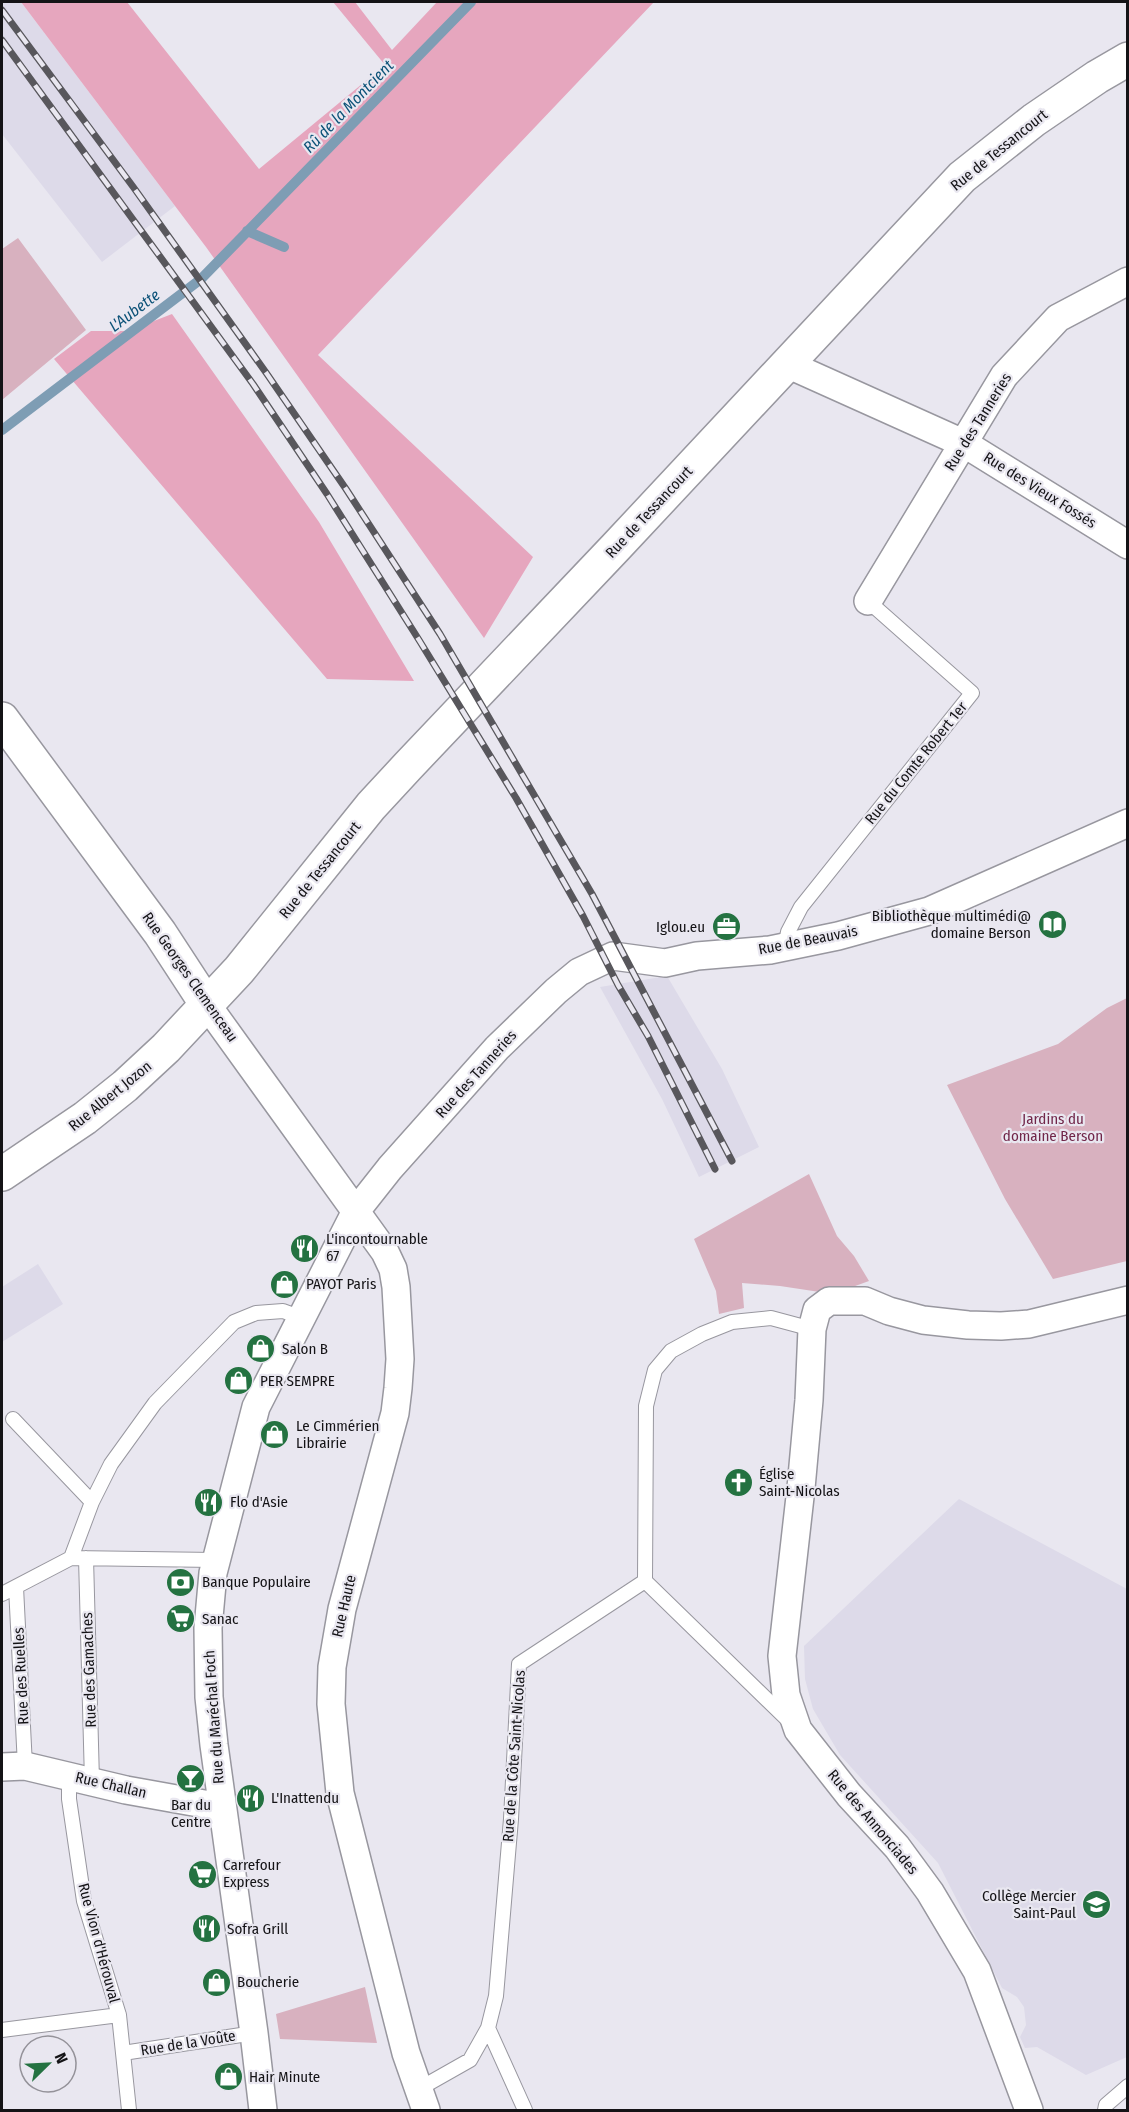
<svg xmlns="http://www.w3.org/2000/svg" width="1129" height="2112" font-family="'Fira Sans Condensed',sans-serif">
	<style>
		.built { fill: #dddae9 }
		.green { fill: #d8b1bf }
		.forest { fill: #e6a6be }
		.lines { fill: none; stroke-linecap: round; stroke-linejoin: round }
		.stream { stroke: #7e9db4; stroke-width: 10 }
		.service-casing { stroke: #98979f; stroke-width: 16 }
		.minor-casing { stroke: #98979f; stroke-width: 30 }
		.primary-casing { stroke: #98979f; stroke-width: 36 }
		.service { stroke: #fff; stroke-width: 14 }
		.minor { stroke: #fff; stroke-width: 27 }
		.primary { stroke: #fff; stroke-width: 33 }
		.rail-casing { stroke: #58575c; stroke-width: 7 }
		.rail { stroke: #e9e7f0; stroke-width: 4.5; stroke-dasharray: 14; stroke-linecap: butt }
		.labels { text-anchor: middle; stroke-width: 4.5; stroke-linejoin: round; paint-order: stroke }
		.street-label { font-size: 15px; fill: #141316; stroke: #e9e7f0 }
		.poi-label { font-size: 15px; fill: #141316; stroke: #e9e7f0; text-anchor: start }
		.park-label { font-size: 15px; fill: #712649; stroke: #e9e7f0 }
		.water-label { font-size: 16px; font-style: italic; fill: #0c5278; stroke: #e9e7f0 }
	</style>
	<rect width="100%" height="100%" fill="#e9e7f0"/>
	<path class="built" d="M2 2H21L175 206 102 262 2 134Z
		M667 976 722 1069 759 1147 699 1177 662 1099 600 987Z
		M38 1264 63 1304 2 1342V1287Z
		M959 1499 1127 1589V2057L1086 2075 1037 2047 1025 2048 1020 2037 1026 2025 1024 2007 1017 1997 1002 1988 938 1863 840 1755 813 1709 805 1679 804 1646Z"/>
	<path class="green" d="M18 238 86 330 2 400V249Z
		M1127 998V1261L1053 1279 1005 1199 947 1085 1058 1044 1107 1008Z
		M809 1174 837 1236 854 1256 869 1281 833 1294 780 1286 742 1283 744 1308 719 1314 716 1291 694 1239Z
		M365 1987 377 2043 280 2039 276 2014Z"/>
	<path class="forest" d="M21 2H127L259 169 385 65 333 2H355L392 50 437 2H654L318 355 533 557 484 638 206 247Z
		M172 314 319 522 414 681 327 679 54 359 91 331H128Z"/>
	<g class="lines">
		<path class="stream" d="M247 231 284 247
			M2 430 201 279 471 2"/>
		<defs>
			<path id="service" d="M785 947 788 932 801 907 972 693 868 601
				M13 1419 92 1502
				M71 1558 92 1502 111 1464 155 1403 234 1322 256 1313 283 1311 302 1318
				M86 1558 92 1781
				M645 1581 646 1406 655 1370 671 1351 702 1334 732 1322 771 1318 812 1329
				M645 1581 790 1722
				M16 1587 25 1766
				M2 1594 71 1558 215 1560
				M69 1775V1799L84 1901 119 2015 129 2110
				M488 2028 525 2110
				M2 2030 119 2015
				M123 2053 254 2033
				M417 2090 470 2060 488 2028 496 1996 511 1819 519 1664 645 1581
				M1105 2110 1106 2105 1128 2086"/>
			<path id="minor" d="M787 364 965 444 1128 545
				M868 601 1004 376 1058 318 1128 281
				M207 1005 385 1252 393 1269 396 1287 400 1359 398 1388 395 1413 342 1609 332 1667 331 1704 340 1793 406 2053 426 2110
				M2 1767 25 1766 126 1790 221 1807
				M263 2110 254 2033 214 1745 209 1697 208 1628 213 1573 256 1407 356 1211 390 1168 497 1048 556 991 579 972 613 956 665 963 697 956 770 950 838 936 929 911 1128 823
				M1029 2110 977 1971 930 1892 897 1847 849 1795 798 1730 786 1695 782 1656 801 1488 809 1400 812 1329 817 1310 829 1301H865L889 1311 923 1320 968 1325 1001 1326 1029 1324 1128 1300"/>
			<path id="primary" d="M2 719 160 933 207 1005
				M2 1174 85 1118 125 1086 166 1048 239 970 371 806 408 766 615 548 962 177 1034 120 1097 77 1128 59"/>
		</defs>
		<use href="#service" class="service-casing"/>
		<use href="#minor" class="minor-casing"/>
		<use href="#primary" class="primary-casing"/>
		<use href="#service" class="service"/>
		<use href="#minor" class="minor"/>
		<use href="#primary" class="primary"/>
		<defs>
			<path id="rail" d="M2 10 134 188 267 374 346 489 440 634 592 894 732 1161
				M2 40 253 384 327 494 419 640 516 798 583 916 618 985 648 1036 715 1169"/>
		</defs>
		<use href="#rail" class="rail-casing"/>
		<use href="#rail" class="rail"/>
	</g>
	<defs>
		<symbol id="library-disc" viewBox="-11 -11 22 22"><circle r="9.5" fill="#247241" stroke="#e9e7f0"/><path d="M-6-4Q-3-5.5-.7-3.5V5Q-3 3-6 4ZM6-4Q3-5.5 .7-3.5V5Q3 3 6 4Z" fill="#fff"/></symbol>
		<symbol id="office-disc" viewBox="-11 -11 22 22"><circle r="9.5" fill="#247241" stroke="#e9e7f0"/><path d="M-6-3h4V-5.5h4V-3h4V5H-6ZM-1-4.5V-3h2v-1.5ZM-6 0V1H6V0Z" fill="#fff"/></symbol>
		<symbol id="restaurant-disc" viewBox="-11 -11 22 22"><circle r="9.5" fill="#247241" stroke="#e9e7f0"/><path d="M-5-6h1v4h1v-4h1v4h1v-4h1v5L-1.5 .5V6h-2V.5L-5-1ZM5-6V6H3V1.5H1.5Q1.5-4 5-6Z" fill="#fff"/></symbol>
		<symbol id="shop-disc" viewBox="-11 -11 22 22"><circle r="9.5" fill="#247241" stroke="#e9e7f0"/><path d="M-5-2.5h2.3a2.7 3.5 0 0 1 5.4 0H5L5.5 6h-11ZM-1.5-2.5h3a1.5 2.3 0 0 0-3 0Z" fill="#fff"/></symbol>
		<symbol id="church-disc" viewBox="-11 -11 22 22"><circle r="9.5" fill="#247241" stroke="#e9e7f0"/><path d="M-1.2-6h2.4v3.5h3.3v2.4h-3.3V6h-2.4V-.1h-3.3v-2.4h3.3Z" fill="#fff"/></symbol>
		<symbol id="bank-disc" viewBox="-11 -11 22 22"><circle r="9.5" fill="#247241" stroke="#e9e7f0"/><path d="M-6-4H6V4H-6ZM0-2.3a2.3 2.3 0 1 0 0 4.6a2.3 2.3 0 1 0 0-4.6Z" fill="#fff"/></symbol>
		<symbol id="supermarket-disc" viewBox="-11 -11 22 22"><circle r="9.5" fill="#247241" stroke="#e9e7f0"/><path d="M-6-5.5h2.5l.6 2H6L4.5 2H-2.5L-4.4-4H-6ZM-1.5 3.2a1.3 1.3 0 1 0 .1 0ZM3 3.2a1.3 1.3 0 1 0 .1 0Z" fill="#fff"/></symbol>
		<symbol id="bar-disc" viewBox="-11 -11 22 22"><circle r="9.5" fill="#247241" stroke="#e9e7f0"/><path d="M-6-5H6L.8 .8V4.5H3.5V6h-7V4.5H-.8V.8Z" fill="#fff"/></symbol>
		<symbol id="school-disc" viewBox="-11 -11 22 22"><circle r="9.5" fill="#247241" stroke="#e9e7f0"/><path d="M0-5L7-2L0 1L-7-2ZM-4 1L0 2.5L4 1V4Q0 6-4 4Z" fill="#fff"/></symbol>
	</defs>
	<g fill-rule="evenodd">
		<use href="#library-disc" x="1036" y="908" width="33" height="33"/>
		<use href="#office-disc" x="710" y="910" width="33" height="33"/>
		<use href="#restaurant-disc" x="288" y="1232" width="33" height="33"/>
		<use href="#shop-disc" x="268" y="1268" width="33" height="33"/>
		<use href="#shop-disc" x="244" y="1332" width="33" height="33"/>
		<use href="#shop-disc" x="222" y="1364" width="33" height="33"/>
		<use href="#shop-disc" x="258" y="1418" width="33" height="33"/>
		<use href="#church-disc" x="722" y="1466" width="33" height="33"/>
		<use href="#restaurant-disc" x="192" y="1486" width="33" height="33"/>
		<use href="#bank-disc" x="164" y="1566" width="33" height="33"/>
		<use href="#supermarket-disc" x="164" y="1602" width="33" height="33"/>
		<use href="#bar-disc" x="174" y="1762" width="33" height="33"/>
		<use href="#restaurant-disc" x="234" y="1782" width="33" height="33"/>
		<use href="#supermarket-disc" x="186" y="1858" width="33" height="33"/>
		<use href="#school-disc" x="1080" y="1888" width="33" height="33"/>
		<use href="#restaurant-disc" x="190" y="1912" width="33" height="33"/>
		<use href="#shop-disc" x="200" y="1966" width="33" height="33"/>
		<use href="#shop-disc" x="212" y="2060" width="33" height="33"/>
	</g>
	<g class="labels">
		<g class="street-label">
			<text transform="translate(999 150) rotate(-39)" y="5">Rue de Tessancourt</text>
			<text transform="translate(978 422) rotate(-58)" y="5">Rue des Tanneries</text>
			<text transform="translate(1040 490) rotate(32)" y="5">Rue des Vieux Fossés</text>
			<text transform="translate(649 512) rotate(-47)" y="5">Rue de Tessancourt</text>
			<text transform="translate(916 763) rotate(-51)" y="5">Rue du Comte Robert 1er</text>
			<text transform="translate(320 870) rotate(-51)" y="5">Rue de Tessancourt</text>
			<text transform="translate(808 940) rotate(-11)" y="5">Rue de Beauvais</text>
			<text transform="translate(190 977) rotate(55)" y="5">Rue Georges Clemenceau</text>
			<text transform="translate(476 1074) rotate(-48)" y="5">Rue des Tanneries</text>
			<text transform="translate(110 1096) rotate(-39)" y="5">Rue Albert Jozon</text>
			<text transform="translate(344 1606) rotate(-77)" y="5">Rue Haute</text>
			<text transform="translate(89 1670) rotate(-92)" y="5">Rue des Gamaches</text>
			<text transform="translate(21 1676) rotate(-93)" y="5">Rue des Ruelles</text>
			<text transform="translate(214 1717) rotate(-94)" y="5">Rue du Maréchal Foch</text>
			<text transform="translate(514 1756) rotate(-86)" y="5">Rue de la Côte Saint-Nicolas</text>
			<text transform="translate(111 1785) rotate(13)" y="5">Rue Challan</text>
			<text transform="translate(873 1822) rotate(50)" y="5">Rue des Annonciades</text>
			<text transform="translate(99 1943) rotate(75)" y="5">Rue Vion d'Hérouval</text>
			<text transform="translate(188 2043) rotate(-9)" y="5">Rue de la Voûte</text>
		</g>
		<g class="poi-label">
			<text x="1031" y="921" text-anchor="end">Bibliothèque multimédi@<tspan x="1031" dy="17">domaine Berson</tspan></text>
			<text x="705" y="932" text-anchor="end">Iglou.eu</text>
			<text x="326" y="1244">L'incontournable<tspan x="326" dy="17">67</tspan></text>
			<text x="306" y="1289">PAYOT Paris</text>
			<text x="282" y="1354">Salon B</text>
			<text x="260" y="1386">PER SEMPRE</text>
			<text x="296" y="1431">Le Cimmérien<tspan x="296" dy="17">Librairie</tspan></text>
			<text x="759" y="1479">Église<tspan x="759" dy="17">Saint-Nicolas</tspan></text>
			<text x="230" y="1507">Flo d'Asie</text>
			<text x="202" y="1587">Banque Populaire</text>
			<text x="202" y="1624">Sanac</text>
			<text x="271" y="1803">L'Inattendu</text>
			<text x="191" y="1810" text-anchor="middle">Bar du<tspan x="191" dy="17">Centre</tspan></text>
			<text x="223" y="1870">Carrefour<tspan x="223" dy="17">Express</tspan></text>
			<text x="1076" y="1901" text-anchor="end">Collège Mercier<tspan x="1076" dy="17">Saint-Paul</tspan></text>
			<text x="227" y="1934">Sofra Grill</text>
			<text x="237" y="1987">Boucherie</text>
			<text x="249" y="2082">Hair Minute</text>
		</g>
		<g class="park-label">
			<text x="1053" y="1124">Jardins du<tspan x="1053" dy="17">domaine Berson</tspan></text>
		</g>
		<g class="water-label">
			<text transform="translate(348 106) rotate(-46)" y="6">Rû de la Montcient</text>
			<text transform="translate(134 310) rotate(-37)" y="6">L'Aubette</text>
		</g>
	</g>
	<rect width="1129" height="2112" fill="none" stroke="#141316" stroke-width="6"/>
	<g transform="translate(48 2064) rotate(66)"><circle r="28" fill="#e9e7f0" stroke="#949299" stroke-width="1.5"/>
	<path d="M0-4.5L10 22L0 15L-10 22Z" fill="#247241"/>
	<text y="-9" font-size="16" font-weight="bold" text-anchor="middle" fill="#141316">N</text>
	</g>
</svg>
